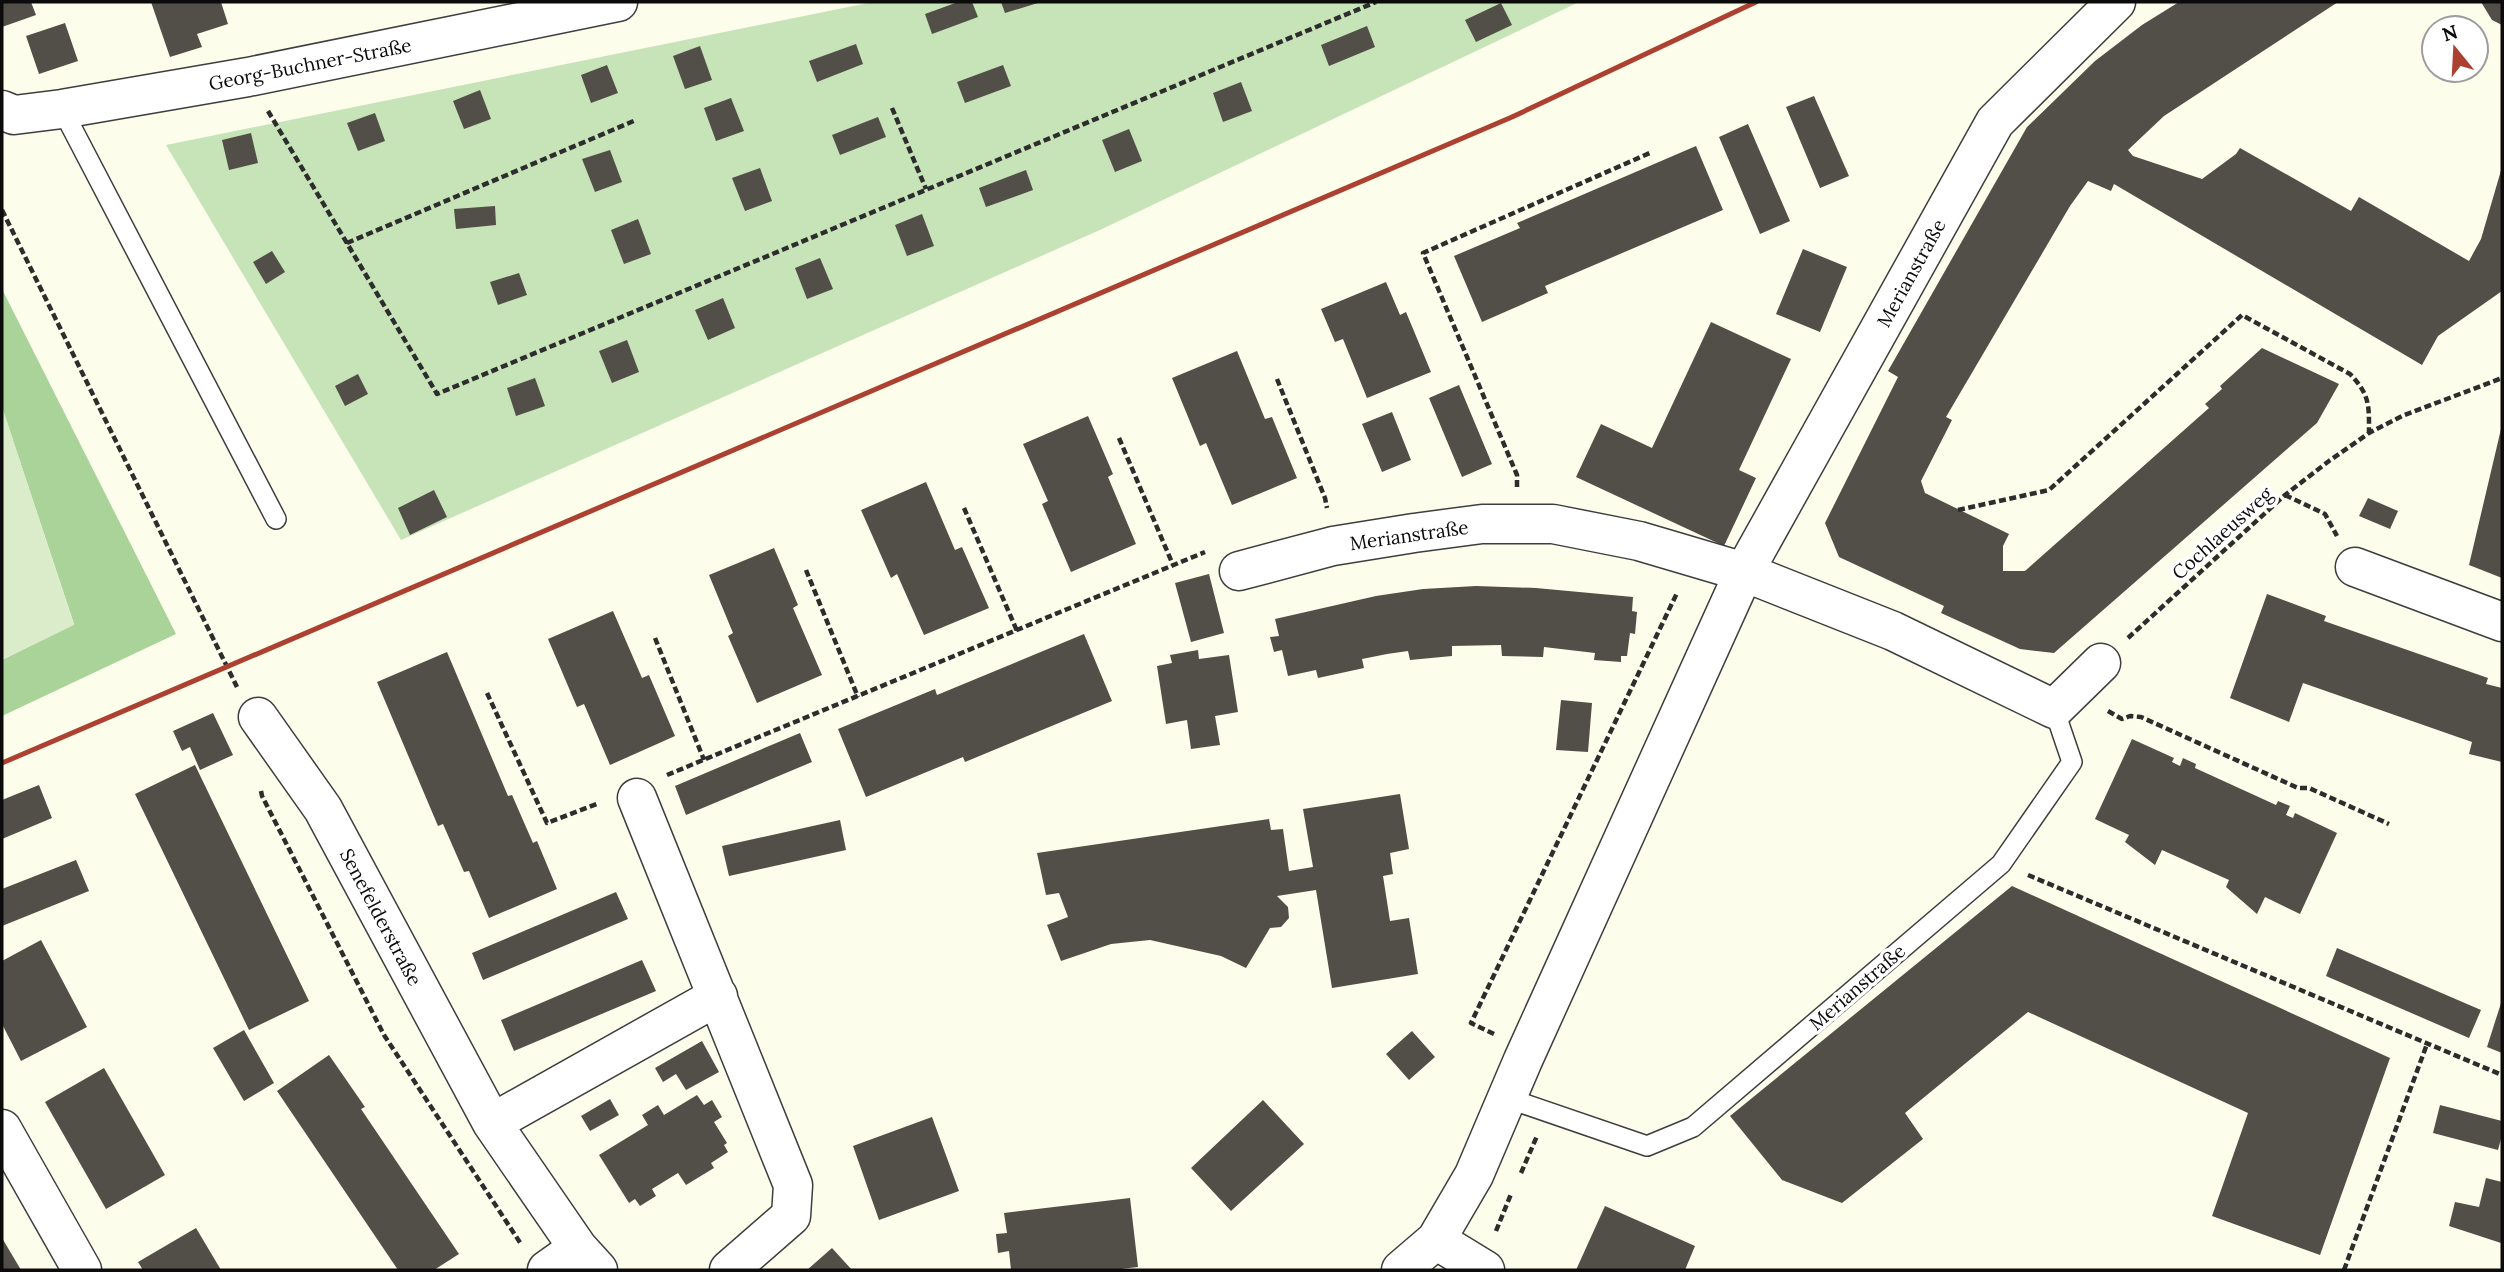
<svg xmlns="http://www.w3.org/2000/svg" width="2504" height="1272" font-family="Lora,serif">
	<style>
		.green { fill: #c7e3b8 }
		.forest { fill: #a9d399 }
		.pitch { fill: #daecc9 }
		.building { fill: #524e48 }
		.lines { fill: none; stroke-linecap: round; stroke-linejoin: round }
		.service-casing { stroke: #3e3e3e; stroke-width: 22 }
		.minor-casing { stroke: #3e3e3e; stroke-width: 41 }
		.path { stroke: #2d2d2d; stroke-width: 4.5; stroke-dasharray: 7 3.5; stroke-linecap: butt }
		.service { stroke: #fff; stroke-width: 19 }
		.minor { stroke: #fff; stroke-width: 38 }
		.rail { stroke: #ac4131; stroke-width: 5 }
		.labels { text-anchor: middle; stroke-width: 7; stroke-linejoin: round; paint-order: stroke }
		.street-label { font-size: 19px; fill: #0b0b0b; stroke: #fff }
	</style>
	<rect width="100%" height="100%" fill="#fdfdeb"/>
	<path class="green" d="M873 2H1579L1102 229 401 540 166 145Z"/>
	<path class="forest" d="M2 289 176 634 2 716V660L74 624 2 407Z"/>
	<path class="pitch" d="M2 407 74 625 2 660Z"/>
	<path class="building" d="M2 2H31L36 15 2 27Z
		M151 2H221L228 24 197 34 202 47 170 57Z
		M958 2H972L978 17 932 34 925 14Z
		M1001 2H1041L1005 13Z
		M2179 2H2338L2164 116 2128 150 2133 156 2202 179 2236 154 2240 148 2351 211 2359 197 2469 261 2481 239 2502 167V291L2438 336 2422 365 2114 184 2111 191 2088 181 2070 206 1946 417 1952 420 1921 481 1925 493 2009 534 2003 546V571H2025L2209 408 2205 404 2222 389 2220 386 2262 348 2339 384 2317 423 2054 653 2020 649 1941 613 1944 606 1839 557 1825 523 1898 377 1888 371 2027 127 2095 61 2142 25Z
		M2481 2H2502V25L2492 20Z
		M1501 3 1512 25 1476 42 1465 20Z
		M65 23 78 61 39 74 26 36Z
		M1367 26 1375 47 1329 66 1321 45Z
		M856 44 863 64 817 82 809 61Z
		M700 46 712 80 685 89 673 56Z
		M607 65 618 93 591 103 581 75Z
		M1003 65 1011 86 965 103 957 82Z
		M1241 82 1252 111 1223 122 1213 93Z
		M480 90 491 119 464 129 453 101Z
		M1814 96 1849 176 1820 188 1786 107Z
		M731 98 744 131 716 141 704 108Z
		M375 113 385 141 358 151 347 123Z
		M878 117 886 137 840 155 832 135Z
		M1748 124 1790 221 1760 234 1719 137Z
		M1129 129 1142 161 1115 172 1102 140Z
		M251 133 258 163 229 170 222 140Z
		M1696 146 1723 210 1545 286 1548 293 1482 322 1454 256 1520 228 1517 223Z
		M610 150 622 182 595 192 582 159Z
		M760 168 772 201 745 211 732 178Z
		M1026 170 1033 190 986 207 979 188Z
		M495 206 496 225 456 229 454 209Z
		M922 214 934 246 907 256 895 225Z
		M638 219 651 254 624 264 611 230Z
		M1803 249 1847 267 1820 332 1776 314Z
		M272 251 285 272 266 284 253 262Z
		M820 258 833 289 807 299 795 268Z
		M519 273 527 295 498 305 490 282Z
		M1386 282 1400 315 1406 312 1431 372 1367 398 1343 339 1335 342 1321 309Z
		M723 298 735 328 708 340 695 310Z
		M1711 322 1791 359 1739 470 1756 478 1724 546 1576 477 1601 424 1652 448Z
		M627 340 639 372 612 383 599 351Z
		M1237 351 1265 419 1272 417 1297 478 1232 505 1206 443 1200 446 1172 378Z
		M358 374 368 394 345 406 335 386Z
		M535 378 545 406 516 416 507 388Z
		M1459 385 1492 464 1462 477 1429 398Z
		M1392 412 1411 460 1382 472 1362 424Z
		M1088 416 1113 474 1108 477 1136 544 1071 572 1042 504 1048 501 1023 444Z
		M2501 429H2502V578L2469 565Z
		M926 482 955 550 962 547 989 608 924 635 897 574 891 578 861 510Z
		M434 490 447 517 410 535 398 508Z
		M2368 498 2398 511 2390 529 2359 516Z
		M774 548 798 605 793 608 822 675 757 703 728 636 733 633 709 575Z
		M1209 574 1224 633 1191 642 1175 583Z
		M1476 586 1536 588 1633 597 1632 611 1637 612 1635 634 1630 633 1627 656H1621V662L1594 660 1595 653 1544 647 1543 657 1502 656 1501 645 1452 646V656L1410 660 1408 651 1387 654 1362 659 1364 668 1318 678 1316 670 1288 676 1282 650 1274 652 1270 637 1279 636 1275 619 1376 596 1423 589Z
		M2267 594 2326 616 2324 621 2488 678 2486 684 2502 688V762L2469 754 2472 742 2303 683 2289 722 2230 698Z
		M613 611 642 678 649 675 675 736 610 765 584 704 577 707 548 639Z
		M1084 634 1112 701 965 762 963 757 866 797 838 729 935 689 937 695Z
		M1198 650 1199 659 1229 655 1238 712 1215 716 1220 745 1191 749 1187 720 1166 724 1157 666 1172 663 1170 655Z
		M447 652 508 796 512 795 533 843 537 841 557 889 489 918 469 871 464 872 443 824 438 826 377 682Z
		M1561 700 1592 703 1588 752 1556 750Z
		M213 713 233 755 200 770 190 747 182 751 173 731Z
		M800 733 812 762 686 815 675 786Z
		M2132 739 2174 758 2172 762 2180 766 2183 758 2196 764 2195 768 2276 805 2278 801 2290 806 2286 815 2293 818 2295 813 2337 833 2300 914 2265 897 2257 914 2226 887 2229 880 2162 850 2155 865 2125 842 2129 835 2095 819Z
		M195 765 309 1001 249 1030 135 794Z
		M39 785 52 818 2 839V800Z
		M1400 794 1409 849 1390 853 1393 874 1383 876 1390 921 1409 918 1418 974 1332 988 1316 890 1277 896 1288 907 1289 918 1281 927 1270 928 1246 968 1221 956 1150 940 1111 944 1061 961 1047 925 1068 917 1059 893 1046 895 1037 853 1269 819 1271 830 1283 829 1289 871 1313 867 1303 809Z
		M840 820 846 850 729 876 722 846Z
		M76 860 89 891 2 926V889Z
		M2012 886 2390 1058 2320 1255 2212 1216 2248 1113 2028 1012 1905 1113 1923 1139 1842 1203 1782 1180 1730 1116Z
		M616 892 628 919 483 980 472 953Z
		M41 940 87 1027 21 1061 2 1024V961Z
		M2337 948 2481 1010 2469 1038 2326 976Z
		M642 960 656 991 514 1051 501 1020Z
		M2502 1000V1053L2487 1047Z
		M244 1030 274 1083 244 1101 213 1048Z
		M1412 1031 1435 1057 1409 1080 1386 1054Z
		M702 1041 719 1072 686 1090 676 1074 663 1082 655 1068Z
		M329 1055 365 1107 361 1109 459 1254 434 1270H398L277 1091Z
		M104 1068 165 1175 106 1209 45 1102Z
		M697 1095 704 1105 712 1100 722 1117 714 1122 727 1143 724 1145 728 1152 711 1163 714 1168 686 1185 678 1173 652 1189 656 1196 640 1206 635 1199 629 1203 599 1155 648 1125 642 1115 658 1105 664 1115Z
		M610 1099 619 1115 590 1131 581 1116Z
		M1263 1100 1304 1144 1231 1211 1191 1168Z
		M2440 1105 2502 1121V1135L2498 1150 2433 1133Z
		M932 1117 959 1191 879 1220 853 1146Z
		M2486 1178 2502 1182 2501 1243 2449 1226 2455 1202 2479 1207Z
		M1130 1198 1138 1267 1112 1270H1011L1009 1251 998 1253 996 1234 1007 1233 1004 1213Z
		M1605 1206 1695 1246 1685 1270H1576Z
		M196 1228 221 1270H143L138 1262Z
		M2 1238 5 1243 21 1270H2Z
		M832 1248 852 1270H807Z"/>
	<g class="lines">
		<defs>
			<path id="service" d="M62 109 276 519
				M1507 1098 1647 1146 1693 1127 2001 864 2072 762 2054 709"/>
			<path id="minor" d="M2 110 14 115 62 109 248 77 618 2
				M2355 567 2502 622
				M1239 571 1333 546 1414 533 1482 524H1553L1639 541 1744 572 1893 631 2054 709 2101 663
				M258 717 323 809 492 1123 578 1248 598 1270
				M637 798 793 1185 791 1216 729 1270
				M492 1123 718 996
				M2 1129 82 1270
				M1436 1240 1485 1270
				M547 1270 578 1248
				M1401 1270 1436 1240 1474 1175 1523 1060 1744 572 1995 122 2116 2"/>
		</defs>
		<use href="#service" class="service-casing"/>
		<use href="#minor" class="minor-casing"/>
		<path class="path" d="M892 108 926 189
			M268 111 437 394 1376 2
			M2 210 237 687
			M347 243 636 120
			M1277 379 1325 498 1327 508
			M1119 438 1173 565
			M1517 487V475L1423 253 1652 152
			M2285 495 2325 514 2337 536
			M964 508 1017 631
			M1958 510 2049 490 2242 315 2350 374C2370 395 2369 405 2369 433
			M806 570 858 697
			M655 638 704 760
			M2128 638 2285 495 2329 461 2369 433 2402 416 2502 378
			M487 693 547 823 599 803
			M2108 711 2122 719 2130 716 2141 717 2298 788H2309L2389 824
			M667 775 1205 552
			M261 791 262 796 384 1035 521 1244
			M2028 875 2502 1075
			M1494 1034 1471 1023 1677 593
			M1521 1173 1537 1136
			M1496 1231 1511 1194
			M2344 1270 2427 1044"/>
		<use href="#service" class="service"/>
		<use href="#minor" class="minor"/>
		<path class="rail" d="M2 763 1512 117 1756 2"/>
	</g>
	<g class="labels">
		<g class="street-label">
			<text transform="translate(310 64) rotate(-11)" y="7">Georg-Buchner-Straße</text>
			<text transform="translate(1911 273) rotate(-61)" y="7">Merianstraße</text>
			<text transform="translate(2222 533) rotate(-42)" y="7">Cochlaeusweg</text>
			<text transform="translate(1409 535) rotate(-8)" y="7">Merianstraße</text>
			<text transform="translate(381 917) rotate(62)" y="7">Senefelderstraße</text>
			<text transform="translate(1857 987) rotate(-41)" y="7">Merianstraße</text>
		</g>
	</g>
	<rect width="2504" height="1272" fill="none" stroke="#0b0b0b" stroke-width="7"/>
	<g transform="translate(2455 49) rotate(342)"><circle r="33" fill="#ffffff" stroke="#9d9d9d" stroke-width="2"/>
	<path d="M0-5L12 26L0 18L-12 26Z" fill="#ac4131"/>
	<text y="-10" font-size="19" font-weight="bold" text-anchor="middle" fill="#0b0b0b">N</text>
	</g>
</svg>
